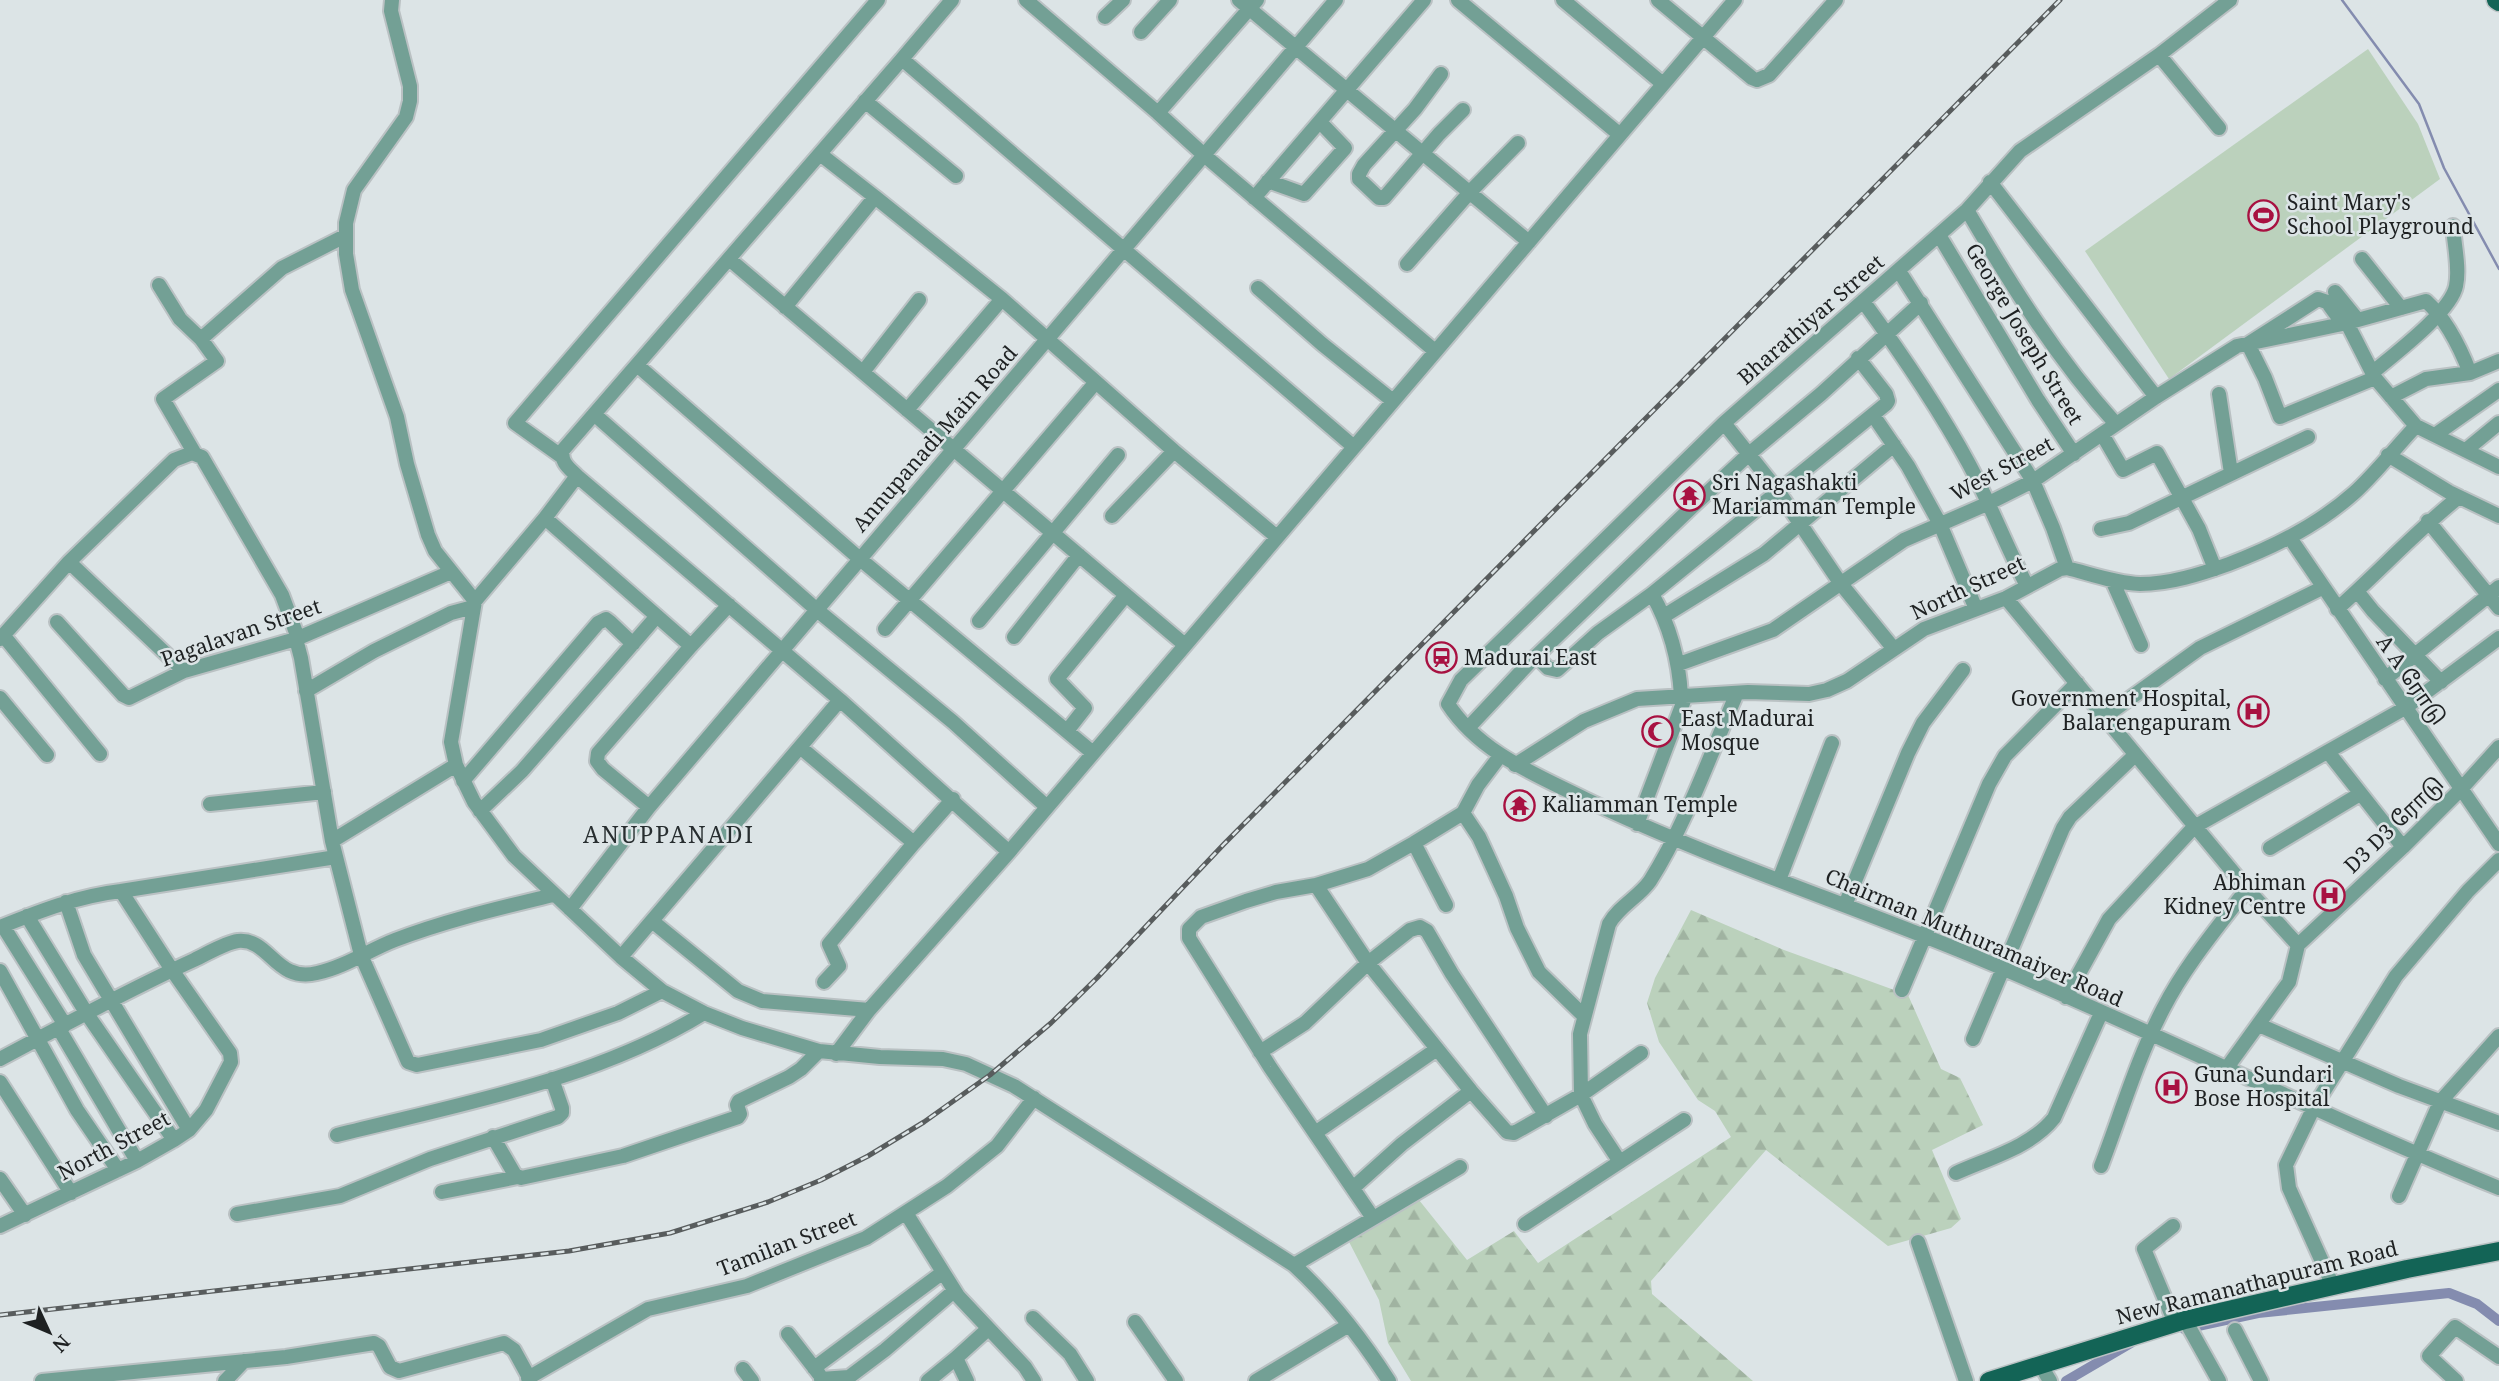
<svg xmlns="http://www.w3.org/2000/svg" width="2499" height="1381" font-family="'Noto Serif','Noto Sans Tamil',serif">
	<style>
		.forest { fill: url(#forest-firs) }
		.garden { fill: #bbd1bc }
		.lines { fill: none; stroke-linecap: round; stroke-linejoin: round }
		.stream { stroke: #848caf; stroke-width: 2.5 }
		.canal { stroke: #848caf; stroke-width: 10 }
		.minor-casing { stroke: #bac1c3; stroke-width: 18 }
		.major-casing { stroke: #bac1c3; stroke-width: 21 }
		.minor { stroke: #73a095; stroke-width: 14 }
		.major { stroke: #136456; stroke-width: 18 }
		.rail-casing { stroke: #585c5d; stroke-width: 5 }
		.rail { stroke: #dce4e6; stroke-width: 2.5; stroke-dasharray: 8; stroke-linecap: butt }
		.labels { text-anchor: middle; stroke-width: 5; stroke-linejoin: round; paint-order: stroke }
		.poi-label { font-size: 21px; fill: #1e2122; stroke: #dce4e6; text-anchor: start }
		.street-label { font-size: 21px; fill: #1e2122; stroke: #dce4e6 }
		.neighbourhood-label { font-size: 23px; letter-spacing: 2px; fill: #282e30; stroke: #dce4e6 }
	</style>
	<defs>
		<pattern id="forest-firs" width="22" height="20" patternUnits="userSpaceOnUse" patternTransform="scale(1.75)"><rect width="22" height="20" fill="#bbd1bc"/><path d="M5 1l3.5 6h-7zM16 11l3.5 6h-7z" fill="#a0b3a1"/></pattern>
	</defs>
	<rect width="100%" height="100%" fill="#dce4e6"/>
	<path class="forest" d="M1691 910 1784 950 1908 995 1941 1069 1960 1078 1983 1125 1932 1150 1961 1219 1951 1228 1888 1246 1766 1150 1651 1281 1652 1294 1753 1381H1411L1388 1343 1379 1300 1346 1236 1415 1195 1467 1260 1514 1231 1538 1263 1731 1137 1715 1111 1698 1100 1659 1042 1647 1003 1655 978Z"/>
	<path class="garden" d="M2368 49 2418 124 2440 179 2169 379 2085 251Z"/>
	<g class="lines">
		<path class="stream" d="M2342 0 2419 104 2444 168 2499 269"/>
		<path class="canal" d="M2184 1329 2258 1313 2449 1293 2477 1304 2499 1321
			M2066 1381 2131 1343"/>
		<defs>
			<path id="minor" d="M392 0 391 11 410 86V101L406 117 354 190 346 223V254L352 290 397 417 407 464 428 535 435 551 475 601 451 742 456 765 474 802 514 856 621 957 662 991 704 1013 742 1028 819 1051 880 1057 943 1059 966 1064 1014 1086 1294 1265C1331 1299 1362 1339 1389 1381
				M1026 0 1158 113
				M1239 0 1529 242
				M1257 0 1158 113 1204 155 1435 351
				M1458 0 1619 134
				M1563 0 1663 84
				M1658 0 1752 78 1757 80 1769 75 1836 0
				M2230 0 2159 55 2020 151 1967 210 1724 423 1461 680 1448 704C1480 753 1535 774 1585 799 1706 857 1834 899 1959 950 2141 1025 2317 1114 2499 1188
				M1105 17 1123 0
				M1141 32 1170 0
				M2159 55 2219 128
				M902 59 952 0
				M1441 74 1415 109 1364 165 1359 174V179L1379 198H1384L1439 134 1463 110
				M865 101 956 176
				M820 154 875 197
				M1268 181 1304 194 1345 148 1320 122
				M1990 182 2156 397
				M1254 198 1424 0
				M1967 210C2011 285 2057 359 2116 424
				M1939 235 2038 400 2074 454
				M729 259 1185 645
				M2362 259 2401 308
				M1407 264 1470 192 1518 143
				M1899 271 2033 481 2053 528 2067 568
				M159 285 180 319 201 339 282 268 345 236
				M1258 288 1322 344 1393 401
				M2335 292 2357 319
				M1863 301C1901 353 1938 407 1969 464 1990 503 2006 546 2027 586
				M785 307 875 197 1002 299 1174 451 1277 537
				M2347 323 2375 378 2416 426 2499 467
				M2343 324 2327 302 2318 299 2248 344 2265 378 2280 417 2375 378
				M637 365 860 559 1093 753
				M863 372 919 300
				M2372 373C2393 355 2451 312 2456 286 2460 268 2454 244 2453 226
				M2219 394 2231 473
				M2391 397 2426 379 2470 373 2499 361
				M907 410 1002 299
				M594 414 817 610 953 722 1047 807
				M1873 415 1908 466 1940 524 1976 609
				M1724 423 1778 491 1841 584 1894 649
				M2102 434 2123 470 2157 453 2199 529 2215 569
				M2435 435 2499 390
				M2466 450 2499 423
				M195 454 163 399 217 361 201 339
				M2388 455 2449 492 2499 516
				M561 456 515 423 878 0
				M577 476 840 700 1009 852
				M1112 516 1174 451
				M545 518 691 646
				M2428 521 2499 608
				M2101 529 2129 523 2308 437
				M2290 538 2499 844
				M2112 580 2141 645
				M2357 591 2373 611 2441 682
				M2006 598 2247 889 2298 945
				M475 601 545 518 577 476C569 468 560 462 563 450L902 59 1354 447
				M2337 609C2379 572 2416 531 2459 497
				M1664 616 1764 554 1894 445
				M979 621 1118 455
				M57 622 123 695 129 698 184 671 296 639 451 572
				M885 629 1096 382
				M3 635 100 754
				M1014 637 1079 555
				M0 639 69 562
				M296 639 301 658 332 841 361 955 408 1062 417 1065 541 1040 618 1013 662 991
				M1536 656 1548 668 1557 670 1598 633 1652 594
				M1679 664 1773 630 1904 540 1989 503 2033 481 2156 397 2237 346 2347 323 2426 301C2447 320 2460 347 2470 373
				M184 671 69 562 174 460 192 453 202 457 282 595 298 638
				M2385 679 2499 587
				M306 691 374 651 451 613 473 607
				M1681 696C1679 659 1670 626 1652 594L1886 404 1888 401 1886 394 1858 358
				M0 698 47 755
				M2104 717 2200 648 2322 588
				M1468 728 1529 663 1692 507 1749 454 1821 394 1921 303
				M1067 731 1085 708 1057 679 1126 595
				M800 747 914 843 829 944 839 966 824 982
				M2328 752 2403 847
				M1515 765 1584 721 1637 699 1748 692 1809 694 1827 690 1847 681 1924 629 2006 598 2060 569 2067 568C2091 574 2115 583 2140 584 2170 584 2201 574 2229 564 2274 547 2317 526 2354 493 2376 473 2395 448 2416 426
				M463 781 598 623 606 619 610 622 633 644
				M210 804 324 792
				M649 807 603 769 597 761 598 753 691 646 729 605
				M480 811 522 771 657 616
				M1463 813 1479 837 1506 896 1517 928 1539 972 1584 1016
				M1637 824 1686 695
				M332 841 456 765
				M914 843 953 799
				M1414 843 1446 905
				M2270 848 2360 794
				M1779 880 1832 743
				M1316 885 1368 963 1471 1091 1507 1132 1514 1133 1581 1095 1641 1053
				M121 891 336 857
				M66 902 84 955 189 1130
				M1845 905 1908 753 1923 723 1963 670
				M570 909 649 807 1336 0
				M27 916 87 1014 174 1140
				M652 921 738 991 762 1001 869 1010
				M3 926 65 1025
				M0 927C40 911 78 896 121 891L172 970 230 1053 231 1062 206 1110 189 1130 174 1140 137 1161 0 1226
				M621 957 840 700
				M0 971 77 1110 118 1170
				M1902 990 1989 784 2005 756 2077 683
				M2066 997 2109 919 2194 827 2405 708 2499 638
				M2259 1025 2399 1086 2499 1123
				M59 1029 137 1161
				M1973 1039 2063 828 2070 817 2135 755
				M1260 1052 1305 1023 1368 963 1410 930 1420 927 1427 931 1452 974 1546 1116
				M836 1054 869 1010 1009 852 1735 0
				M0 1059C64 1025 128 990 194 960 207 954 224 943 238 941 270 938 275 983 317 973 345 967 369 950 395 940 447 920 500 908 553 895
				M2226 1069 2289 982 2298 945 2403 847 2461 789 2499 747
				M0 1082 71 1193
				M1315 1133 1437 1049
				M337 1135C460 1104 595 1080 704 1013
				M493 1137 515 1175 521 1178 623 1156 738 1117 740 1114 737 1105 739 1101 789 1077 801 1069 819 1051
				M1620 1162 1595 1124 1581 1095 1580 1034 1609 924C1619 906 1639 897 1650 881 1685 826 1711 753 1737 693
				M2101 1166C2121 1114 2137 1059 2163 1009 2185 966 2217 928 2247 889
				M1956 1173C1989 1158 2031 1147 2054 1118L2101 1013
				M0 1179 25 1215
				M1353 1188 1402 1144 1471 1091
				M442 1192 518 1177
				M2399 1196 2440 1102 2499 1036
				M906 1213 958 1296 1025 1367 1034 1381
				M237 1214 340 1196 430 1159 558 1117 562 1113V1108L552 1079
				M1373 1218 1270 1067 1189 938V929L1201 917 1246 901 1276 892 1316 885 1368 869 1414 843 1463 813 1478 785 1500 756
				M1525 1224 1684 1120
				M2173 1226 2144 1249 2175 1323
				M1918 1242 1966 1381
				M1294 1265 1460 1167
				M2333 1286 2289 1188 2286 1165 2314 1107 2396 976 2468 891 2499 860
				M1033 1318 1070 1354 1087 1381
				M2185 1320 2219 1381
				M1135 1322 1176 1381
				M2235 1330 2261 1381
				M788 1334 819 1374
				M2040 1364 2050 1381
				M814 1368 942 1273
				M743 1369 752 1381
				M528 1378 648 1309 747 1286 866 1238 947 1186 997 1146 1034 1098
				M821 1379 849 1377 885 1350 954 1291
				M42 1381 286 1357 374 1343 379 1346 390 1367 399 1371 504 1343 514 1350 531 1381
				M225 1381 244 1361
				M928 1381 956 1358
				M967 1381 956 1358 988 1329
				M1256 1381 1349 1325
				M2456 1381 2429 1356 2455 1327 2499 1357"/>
			<path id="major" d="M2496 0 2499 2
				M1989 1381 2185 1320 2407 1269 2499 1251"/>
		</defs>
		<use href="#minor" class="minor-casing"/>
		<use href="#major" class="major-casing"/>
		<use href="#minor" class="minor"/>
		<use href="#major" class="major"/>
		<defs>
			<path id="rail" d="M0 1315 569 1251 670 1233 768 1202 821 1180 868 1156 924 1122 990 1075 1051 1023 1097 978 1224 844 2060 0"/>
		</defs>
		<use href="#rail" class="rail-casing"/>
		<use href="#rail" class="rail"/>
	</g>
	<defs>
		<symbol id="stadium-ring" viewBox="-11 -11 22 22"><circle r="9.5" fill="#dce4e6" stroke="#a81141" stroke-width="1.5"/><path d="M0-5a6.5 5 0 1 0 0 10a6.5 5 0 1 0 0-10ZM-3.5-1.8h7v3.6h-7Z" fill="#a81141"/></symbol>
		<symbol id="temple-ring" viewBox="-11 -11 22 22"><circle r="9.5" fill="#dce4e6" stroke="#a81141" stroke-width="1.5"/><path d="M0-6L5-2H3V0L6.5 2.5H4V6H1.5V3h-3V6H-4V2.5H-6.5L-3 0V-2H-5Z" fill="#a81141"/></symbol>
		<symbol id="station-ring" viewBox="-11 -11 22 22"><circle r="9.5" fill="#dce4e6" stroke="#a81141" stroke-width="1.5"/><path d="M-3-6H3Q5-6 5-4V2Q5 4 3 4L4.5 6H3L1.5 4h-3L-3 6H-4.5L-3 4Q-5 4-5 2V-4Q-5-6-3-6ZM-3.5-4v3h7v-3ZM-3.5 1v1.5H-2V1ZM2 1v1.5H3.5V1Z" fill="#a81141"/></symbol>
		<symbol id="hospital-ring" viewBox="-11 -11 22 22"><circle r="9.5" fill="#dce4e6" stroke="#a81141" stroke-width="1.5"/><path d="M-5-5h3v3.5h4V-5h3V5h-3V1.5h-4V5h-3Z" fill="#a81141"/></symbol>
		<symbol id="mosque-ring" viewBox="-11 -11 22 22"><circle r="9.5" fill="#dce4e6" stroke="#a81141" stroke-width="1.5"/><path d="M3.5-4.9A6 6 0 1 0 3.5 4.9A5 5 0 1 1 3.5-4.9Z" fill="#a81141"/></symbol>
	</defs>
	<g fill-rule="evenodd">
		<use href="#stadium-ring" x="2246" y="198" width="35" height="35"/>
		<use href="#temple-ring" x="1672" y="478" width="35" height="35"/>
		<use href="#station-ring" x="1424" y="640" width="35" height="35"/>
		<use href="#hospital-ring" x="2236" y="694" width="35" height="35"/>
		<use href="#mosque-ring" x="1640" y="714" width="35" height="35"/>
		<use href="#temple-ring" x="1502" y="788" width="35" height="35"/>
		<use href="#hospital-ring" x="2312" y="878" width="35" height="35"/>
		<use href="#hospital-ring" x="2154" y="1070" width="35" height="35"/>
	</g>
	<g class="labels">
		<g class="poi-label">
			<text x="2287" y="210">Saint Mary's<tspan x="2287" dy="24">School Playground</tspan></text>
			<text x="1712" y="490">Sri Nagashakti<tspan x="1712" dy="24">Mariamman Temple</tspan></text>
			<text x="1464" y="665">Madurai East</text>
			<text x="2231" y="706" text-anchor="end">Government Hospital,<tspan x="2231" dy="24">Balarengapuram</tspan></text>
			<text x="1681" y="726">East Madurai<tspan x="1681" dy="24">Mosque</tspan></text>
			<text x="1542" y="812">Kaliamman Temple</text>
			<text x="2306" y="890" text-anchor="end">Abhiman<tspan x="2306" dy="24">Kidney Centre</tspan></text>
			<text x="2194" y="1082">Guna Sundari<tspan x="2194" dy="24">Bose Hospital</tspan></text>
		</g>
		<g class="street-label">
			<text transform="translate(1811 320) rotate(-41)" y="7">Bharathiyar Street</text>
			<text transform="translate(2024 334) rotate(59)" y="7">George Joseph Street</text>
			<text transform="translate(935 439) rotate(-49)" y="7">Annupanadi Main Road</text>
			<text transform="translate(2002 469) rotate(-28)" y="7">West Street</text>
			<text transform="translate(1968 588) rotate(-25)" y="7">North Street</text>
			<text transform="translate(241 633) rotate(-19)" y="7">Pagalavan Street</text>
			<text transform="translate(2411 680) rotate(55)" y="7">A A ரோடு</text>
			<text transform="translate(2394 825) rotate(-44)" y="7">D3 D3 ரோடு</text>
			<text transform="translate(1974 938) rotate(23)" y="7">Chairman Muthuramaiyer Road</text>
			<text transform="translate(114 1146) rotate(-28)" y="7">North Street</text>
			<text transform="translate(787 1244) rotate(-21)" y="7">Tamilan Street</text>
			<text transform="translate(2257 1283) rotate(-14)" y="7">New Ramanathapuram Road</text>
		</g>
		<g class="neighbourhood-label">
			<text x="669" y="843">ANUPPANADI</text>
		</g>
	</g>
	<g transform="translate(49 1332) rotate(134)" stroke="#dce4e6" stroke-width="5" paint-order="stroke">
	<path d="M0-5L12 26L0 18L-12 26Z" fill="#1e2122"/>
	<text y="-10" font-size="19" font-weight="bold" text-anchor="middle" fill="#1e2122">N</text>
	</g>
</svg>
